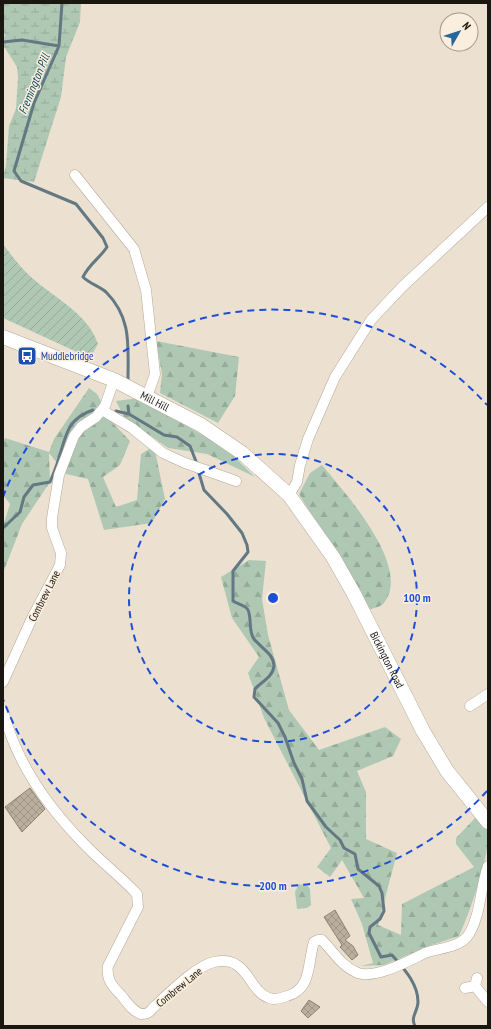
<svg xmlns="http://www.w3.org/2000/svg" width="491" height="1029" font-family="'PT Sans Narrow',sans-serif">
	<style>
		.forest { fill: url(#forest-firs) }
		.wetland { fill: url(#wetland-marsh) }
		.garden { fill: url(#garden-furrows) }
		.lines { fill: none; stroke-linecap: round; stroke-linejoin: round }
		.stream { stroke: #637882; stroke-width: 3 }
		.building { fill: url(#building-cross-hatch); stroke: #8d8373 }
		.minor-casing { stroke: #b3a898; stroke-width: 11 }
		.secondary-casing { stroke: #b3a898; stroke-width: 15 }
		.minor { stroke: #fff; stroke-width: 10 }
		.secondary { stroke: #fff; stroke-width: 14 }
		.ring { fill: none; stroke: #1d4ed8; stroke-width: 2; stroke-dasharray: 7 5 }
		.labels { text-anchor: middle; stroke-width: 3; stroke-linejoin: round; paint-order: stroke }
		.transit-label { font-size: 11px; fill: #164399; stroke: #faeedd; text-anchor: start }
		.street-label { font-size: 11px; fill: #1a1610; stroke: #faeedd }
		.water-label { font-size: 12px; font-style: italic; fill: #0a4963; stroke: #faeedd }
		.centre { fill: #1d4ed8; stroke: #faeedd; stroke-width: 2 }
		.ring-label { font-size: 12px; text-anchor: middle; font-weight: bold; fill: #1d4ed8; stroke: #faeedd; stroke-width: 3; stroke-linejoin: round; paint-order: stroke }
	</style>
	<defs>
		<pattern id="forest-firs" width="22" height="20" patternUnits="userSpaceOnUse"><rect width="22" height="20" fill="#aec8b4"/><path d="M5 1l3.5 6h-7zM16 11l3.5 6h-7z" fill="#95ab9a"/></pattern>
		<pattern id="wetland-marsh" width="20" height="14" patternUnits="userSpaceOnUse"><rect width="20" height="14" fill="#aec8b4"/><path d="M1 5h8M5 5V1M11 12h8M15 12V8" fill="none" stroke="#95ab9a"/></pattern>
		<pattern id="garden-furrows" width="10" height="10" patternUnits="userSpaceOnUse"><rect width="10" height="10" fill="#aec8b4"/><path d="M-1 1l2-2M0 10L10 0M9 11l2-2" fill="none" stroke="#95ab9a"/></pattern>
		<pattern id="building-cross-hatch" width="8" height="8" patternUnits="userSpaceOnUse"><rect width="8" height="8" fill="#baaf9f"/><path d="M0 0l8 8M0 8l8-8" fill="none" stroke="#9f9688"/></pattern>
	</defs>
	<rect width="100%" height="100%" fill="#ece1d0"/>
	<path class="forest" d="M156 341 239 357 235 396 218 423 160 393 162 374Z
		M89 388 97 394 113 423 130 441 120 465 103 477 116 507 137 500 141 454 154 446 165 499 152 523 104 530 88 479 66 474 49 453 50 482 22 524 3 573V526L10 504 3 495V443L5 438 49 452 54 439Z
		M139 398 226 449 255 477 207 454 168 448 124 417 116 401Z
		M322 465C344 492 414 568 383 604 380 607 373 608 369 610L299 494 310 473Z
		M249 560 266 561 262 599 268 635 289 710 319 750 385 727 401 739 393 756 357 771 366 792V839L397 853 378 925 401 935 402 904 474 867 456 844V838L478 815C481 820 487 826 488 831 491 853 469 915 459 936L426 947 384 965 361 966 373 963 362 924 351 899 364 898 342 860 330 877 317 867 331 848 264 718 248 673 259 657 232 618 221 577Z
		M299 884 308 886 310 889 311 905 307 908 297 909 295 892Z"/>
	<path class="wetland" d="M3 3H81L80 22 66 57 61 97 34 182 3 178 6 165 9 126 16 109 18 78 17 67 5 48 3 47V37L5 36 3 29Z"/>
	<path class="garden" d="M3 244C12 256 20 267 31 277 54 298 88 313 98 344L90 358 3 318Z"/>
	<g class="lines">
		<path class="stream" d="M62 3 59 46 34 103 14 171 21 181 76 204 103 238 107 247C100 258 89 264 83 277 90 284 99 286 106 292 132 318 128 346 128 380
			M3 42 22 40 59 46
			M128 406 129 414 164 435 177 437 190 446 197 464
			M116 411 129 414
			M198 470 204 490 227 514 242 533 247 545 248 552 233 571V601C237 604 246 605 248 610 252 619 248 631 254 639 261 648 274 654 274 666 273 677 261 682 255 689L254 697 278 723 285 737 294 763 302 779 307 801 326 827 340 840 344 848 355 854 358 869 379 886 382 893 384 911 380 919 370 927 369 933 381 957 392 955C403 968 418 983 418 1002 418 1011 410 1017 415 1026
			M3 528 20 512 24 497 33 485 50 482C53 475 56 468 58 461 66 437 66 419 93 410"/>
	</g>
	<path class="building" d="M30 788 45 809 22 832 5 807Z
		M335 910 350 936 345 940 353 946 358 955 352 960 340 947 342 945 324 917Z
		M309 1000 320 1007 308 1018 301 1011Z"/>
	<g class="lines">
		<defs>
			<path id="minor" d="M75 175 134 249 146 290 155 374 147 397
				M102 410 132 428 163 453 185 463 236 481
				M289 495 297 482 300 465 308 439 335 377 371 320 402 287 488 207
				M3 682 32 618 60 565 61 553 52 528V518L59 475 74 436 81 427 96 417 105 406 114 380
				M470 706 488 694
				M3 710C16 764 49 809 88 848 104 864 122 878 137 894L138 907 108 966C106 979 112 986 121 995 126 1001 132 1011 141 1014 143 1014 147 1014 149 1012 151 1011 153 1007 155 1006 169 993 196 966 214 962 249 955 247 990 269 998 274 1000 282 998 287 996 295 994 302 988 305 981 310 970 310 954 314 942L318 940H322C333 951 342 967 358 973 376 979 408 961 425 953 438 948 461 948 469 934 481 914 480 888 488 866
				M475 986 488 1002
				M465 988 475 986 477 978"/>
			<g id="secondary">
				<path id="s1" d="M3 337 114 380 201 425 242 453 289 495 333 557 354 594 423 731 447 771 488 822"/>
			</g>
		</defs>
		<use href="#minor" class="minor-casing"/>
		<use href="#secondary" class="secondary-casing"/>
		<use href="#minor" class="minor"/>
		<use href="#secondary" class="secondary"/>
	</g>
	<g class="ring">
		<circle cx="273" cy="598" r="144"/>
		<path d="M487 791A288 288 0 0 1 3 699M3 497A288 288 0 0 1 487 405"/>
	</g>
	<defs>
		<symbol id="bus-square" viewBox="-11 -11 22 22"><rect x="-9" y="-9" width="18" height="18" rx="4" fill="#1a4fb4" stroke="#faeedd"/><path d="M-5-6H5V4H4V6H2V4H-2V6H-4V4H-5ZM-3.5-4V0h7V-4ZM-3.5 1.2v1.5H-2V1.2ZM2 1.2v1.5H3.5V1.2Z" fill="#fff"/></symbol>
	</defs>
	<g fill-rule="evenodd">
		<use href="#bus-square" x="16" y="345" width="22" height="22"/>
	</g>
	<g class="labels">
		<g class="transit-label">
			<text x="41" y="360">Muddlebridge</text>
		</g>
		<g class="street-label">
			<text dy="4" stroke="none"><textPath href="#s1" startOffset="165">Mill Hill</textPath></text>
			<text transform="translate(44 596) rotate(-63)" y="4">Combrew Lane</text>
			<text dy="4" stroke="none"><textPath href="#s1" startOffset="522">Bickington Road</textPath></text>
			<text transform="translate(179 987) rotate(-39)" y="4">Combrew Lane</text>
		</g>
		<g class="water-label">
			<text transform="translate(34 84) rotate(-68)" y="4">Fremington Pill</text>
		</g>
	</g>
	<circle cx="273" cy="598" r="6" class="centre"/>
	<g class="ring-label">
		<text x="417" y="602">100 m</text>
		<text x="273" y="890">200 m</text>
	</g>
	<rect width="491" height="1029" fill="none" stroke="#1a1610" stroke-width="8"/>
	<g transform="translate(459 32) rotate(51)"><circle r="19" fill="#faeedd" stroke="#a0988b"/>
	<path d="M0-3L7 15L0 10L-7 15Z" fill="#26669c"/>
	<text y="-6" font-size="11" font-weight="bold" text-anchor="middle" fill="#1a1610">N</text>
	</g>
</svg>
